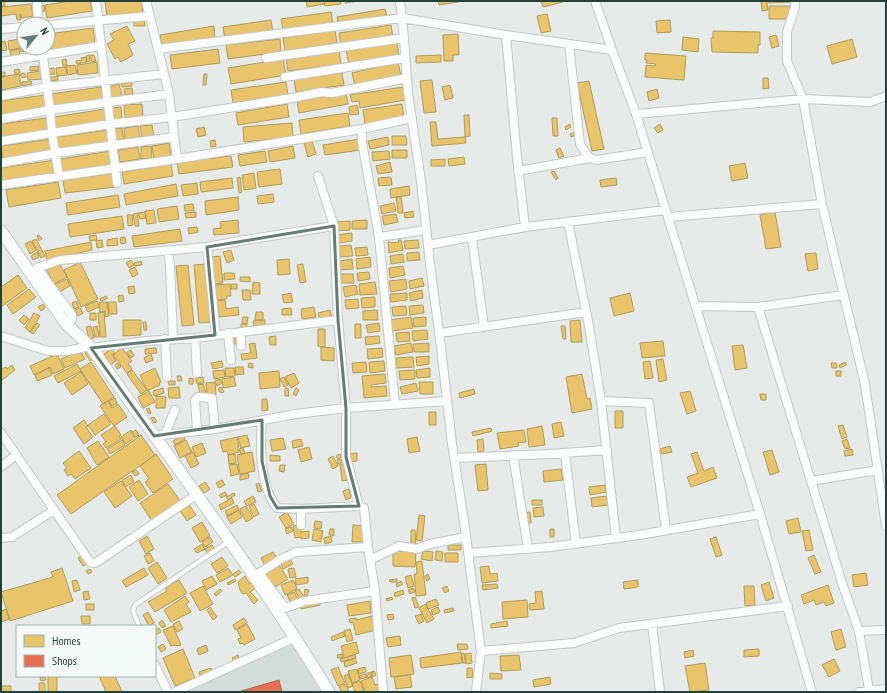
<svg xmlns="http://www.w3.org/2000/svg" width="887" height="693" font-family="'PT Sans Narrow',sans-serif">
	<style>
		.built { fill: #d3ddd9 }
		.homes { fill: #e9c46a; stroke: #ad9d5b }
		.shops { fill: #e76f51; stroke: #ac614a }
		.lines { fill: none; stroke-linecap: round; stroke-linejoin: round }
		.lane-casing { stroke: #c3c8c6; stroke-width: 6 }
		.street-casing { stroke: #c3c8c6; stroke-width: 10 }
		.secondary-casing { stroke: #c1c9c6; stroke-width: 13 }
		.lane { stroke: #fbfcfc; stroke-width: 4 }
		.street { stroke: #fbfcfc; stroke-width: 8 }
		.secondary { stroke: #fbfcfc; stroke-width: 11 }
		.marked { fill: none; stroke: #667c77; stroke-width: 3; stroke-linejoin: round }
	</style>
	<rect width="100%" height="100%" fill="#e6ebe9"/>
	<path class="built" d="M296 639 325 692H188Z"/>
	<path class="homes" d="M1 1H5V6H1Z
		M70 1H90L92 11 47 18 45 5Z
		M105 1H142L143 13 107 17Z
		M306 1H324V4L307 7Z
		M324 1H340L341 4 325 6Z
		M345 1H359L345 3Z
		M438 1H459V2L439 5Z
		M541 1H562L563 2 543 7Z
		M761 1H792V2L767 3 768 10 762 11Z
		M31 4 33 16 22 18 20 14 21 20H17L16 14 1 16V7Z
		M44 5 45 11 39 12 38 6Z
		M769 6H790V19H769Z
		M385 9 387 17 338 25 337 17Z
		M331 12 333 23 283 30 281 19Z
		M547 14 551 31 541 33 537 16Z
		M134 18H144L145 26H134Z
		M271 20 273 32 225 39 223 27Z
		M670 20 671 32 657 33 656 21Z
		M391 25 393 38 341 46 339 33Z
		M127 26 135 41 128 44 133 55 121 62 118 57 115 59 107 44 114 40 110 34Z
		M214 26 215 39 162 47 160 35Z
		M93 28 95 46 45 53 44 48H48V34Z
		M335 30 337 43 285 51 283 38Z
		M713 31 760 32V45H758V53L712 52 711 38H713Z
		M458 34 459 55H453V61H444L443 35Z
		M776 35 779 46 772 48 769 37Z
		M683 37 699 39 698 52 682 50Z
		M24 38V48H32V50L21 52 20 48 9 50 8 41Z
		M280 39 281 52 228 59 226 45Z
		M852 39 857 57 832 64 827 46Z
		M5 41 7 50 1 51V42Z
		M397 42 399 57 349 64 346 50Z
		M19 49 20 56 11 57 10 51Z
		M218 49 220 63 172 69 170 55Z
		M339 50 341 64 288 71 286 57Z
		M645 53 686 56 684 80 645 77 646 65 655 66 656 64 646 63 647 60H645Z
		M89 55 90 61 87 62 86 56Z
		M90 55H94L96 61 92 62Z
		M441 55V62L416 63V56Z
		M86 57 87 62 77 64 76 61 82 60 81 58Z
		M66 59 67 66H63L62 60Z
		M283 59 286 75 231 84 228 68Z
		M97 62 98 73 78 75 77 65Z
		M398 62 401 76 355 87 352 73Z
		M75 65 77 73 68 75 66 66Z
		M39 66V70L30 71V67Z
		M66 67 67 75 57 76 56 68Z
		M54 68 55 74 47 75V69Z
		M19 69 20 73 15 74 14 70Z
		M41 71 42 79 28 80 27 73Z
		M1 72H5V76H1Z
		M342 72 344 85 296 92 294 79Z
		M24 73 26 77 22 78 20 74Z
		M19 74 21 86 1 90V77Z
		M204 74H207L206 85H203Z
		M58 76V80L48 81V78Z
		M763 78H768L769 88 763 89Z
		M432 80 436 112 424 113 420 81Z
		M31 81 32 84 22 86V82Z
		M589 81 604 149 592 151 577 83Z
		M132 82V86L122 87 121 84Z
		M286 82 288 95 233 103 231 90Z
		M119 84 123 98 111 101 108 87Z
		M450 85 453 98 445 100 442 87Z
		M101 87 104 100 52 108 50 94Z
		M403 87 405 100 360 108 359 101 352 102 350 95Z
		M132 88 133 94 125 95 124 89Z
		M657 89 659 98 649 101 647 92Z
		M346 93 348 104 299 113 297 101Z
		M45 95 47 109 1 116V101Z
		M142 104 143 116 125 118 124 105Z
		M287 104 289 117 238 125 236 113Z
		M402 104 404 118 365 124 363 110Z
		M357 105 359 114 350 115 349 107Z
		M121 107 122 119H113L112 108Z
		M105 109 107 122 56 130 54 117Z
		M348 113 350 126 301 134 299 120Z
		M464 115H469L470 136 465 137Z
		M46 118 48 132 1 138V124Z
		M552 118H557L558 136H553Z
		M430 122H436L438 139 465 137 466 143 432 146Z
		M292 123 293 137 244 142 243 127Z
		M570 124 571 127 566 130 565 127Z
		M660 124 663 130 658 133 654 128Z
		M152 125 154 136 142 137 140 126Z
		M138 126 140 137 125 139 124 128Z
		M204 127 206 135 198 137 196 129Z
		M122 128 124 142H115L113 129Z
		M108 130 110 142 59 150 57 137Z
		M575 132 576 135 571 137 570 134Z
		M392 136H406L407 145H392Z
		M388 137 389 145 370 149 368 141Z
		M51 139 53 152 3 159 1 146Z
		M359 139 361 150 325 155 323 145Z
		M215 140 216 146 211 147 210 141Z
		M312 141 316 154 308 157 304 143Z
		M169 143 171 156 154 159 152 146Z
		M151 146 152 158 141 159V147Z
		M293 146 295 158 270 162 268 151Z
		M138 147 140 159 120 162 118 150Z
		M560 148 564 156 559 158 556 150Z
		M392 150H407V158H392Z
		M111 151 113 164 62 172 60 159Z
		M265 151 267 162 240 166 238 155Z
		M389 151 390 159 373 161 372 152Z
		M231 156 233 167 179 174 177 162Z
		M464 157 465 164 449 166 448 159Z
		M445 159V166H431V160Z
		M55 160 57 173 1 181V168Z
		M390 162 392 172 378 174 376 166Z
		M745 163 748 178 732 181 729 166Z
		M171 164 173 176 124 184 122 172Z
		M280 169 282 184 259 187 257 172Z
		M554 171 558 178 556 180 551 172Z
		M114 173 116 187 65 193 63 180Z
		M254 173 256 188 244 190 242 175Z
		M240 177 242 192 239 193 237 178Z
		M391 177 392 185 379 186 378 178Z
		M232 178 233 188 201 192 200 182Z
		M616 178 617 185 601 187 600 180Z
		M58 182 61 198 9 207 6 190Z
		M197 183 198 194 183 196 181 185Z
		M176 184 178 196 126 205 124 194Z
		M409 186 410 195 391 198 390 189Z
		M273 194 274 202 258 204 257 196Z
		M118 195 120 207 68 215 66 203Z
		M238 197 239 210 206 215 205 201Z
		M396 197H401L403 213H398Z
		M394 203 396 211 382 214 380 206Z
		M193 204 194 211H185L184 205Z
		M177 206 179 219 159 222 157 209Z
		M154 210 156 223 147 224 145 211Z
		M413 211 414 217 405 218 404 213Z
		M145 212 146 218 140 219 138 213Z
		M196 212V217L186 218 185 213Z
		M775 212 781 247 766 249 760 215Z
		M137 213 139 226H135L133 214Z
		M396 214 398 222 384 225 382 216Z
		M127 215H132L133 225 128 226Z
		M122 216 124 229 70 237 68 224Z
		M238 220 239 233 214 235 213 229 221 228 220 222Z
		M367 220V229H352V221Z
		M350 221V230L333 231V222Z
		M197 227 198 232 189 234 188 228Z
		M180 229 182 241 134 247 132 236Z
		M352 233V241L338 243 337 235Z
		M39 235 42 239 39 241 37 236Z
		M96 235 97 240 90 241 89 236Z
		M125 237 126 243 121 244 120 238Z
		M117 238 118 245 107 246V240Z
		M36 239 45 256 41 258 32 241Z
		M102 240 103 247 97 248 96 241Z
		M398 240H401L403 250 389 253 388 242H391V243L399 242Z
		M418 240 419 248 405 249 404 241Z
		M31 241 36 250 30 254 25 244Z
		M91 242 92 250 47 260 45 251Z
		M351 245 353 256 340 257 339 246Z
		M367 247 368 255 356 256 355 248Z
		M231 250 234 260 227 263 223 252Z
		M37 252 39 257 33 260 31 256Z
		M419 252 420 260 407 261V253Z
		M816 253 818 269 808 271 805 254Z
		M403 254 404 262 391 264 390 256Z
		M220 256 223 283 215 284 212 257Z
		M370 257 371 267 357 269 356 259Z
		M289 259 290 274 278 275 277 260Z
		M352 259 353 269 340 270 339 261Z
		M131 260 134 265 129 268 126 263Z
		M141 261 142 265 135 266 134 263Z
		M80 262 98 299 81 307 64 270Z
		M59 263 67 277 54 284 46 269Z
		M207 264 212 322 199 323 194 265Z
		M303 264 306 282 300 283 297 265Z
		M188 265 194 325 182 326 176 266Z
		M403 266 405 275 390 278 389 268Z
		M135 267 138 274 133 277 129 270Z
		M369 272 370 279 358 281 357 273Z
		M224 273H234L235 279 224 280Z
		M339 274H353L354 283H340Z
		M18 275 27 288 1 307V287Z
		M240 277H250V282L240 281Z
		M422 278 424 286 410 289 409 281Z
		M67 279 70 286 59 292 55 284Z
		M406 279 407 289 391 292 389 281Z
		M253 282 260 283V294H252Z
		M375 282 377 294 360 295 359 284Z
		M230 284 231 296H227V299L217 300 215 285Z
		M231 284H237V289H231Z
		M356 285 358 294 345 297 343 287Z
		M134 286 135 293 129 294 128 287Z
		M29 289 36 297 13 314 7 305Z
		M242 290H250L251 300H243Z
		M422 290 423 298 411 301 409 293Z
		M291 293 293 302 284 303 282 295Z
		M407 293V300L391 302 390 294Z
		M630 293 634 311 614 316 610 298Z
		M123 295 124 301 119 302 118 296Z
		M106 296 108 298 101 301 100 299Z
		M375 297V307L362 308 361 298Z
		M358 299 359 308 346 309 345 300Z
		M225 300 226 309 238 307 239 315 219 317 217 301Z
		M76 301 79 307 74 309 72 303Z
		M97 301 99 307 88 312 85 306Z
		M99 302H107L109 316 105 317V311L100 312Z
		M108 302H116L117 314H109Z
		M43 304 45 308 41 311 38 307Z
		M423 305 424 313 410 315 409 306Z
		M406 306 407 315 393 316 392 307Z
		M314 307 316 317 302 319 301 309Z
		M80 308 83 313 78 316 75 310Z
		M291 308 292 315H282V309Z
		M330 310 332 318 320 321 318 313Z
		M377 310 378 320H363V311Z
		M104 312 106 337H100L98 313Z
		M256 312H263V320H255Z
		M34 313 40 316 30 332 25 328Z
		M90 313H96V320H90Z
		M24 315 29 319 24 325 19 320Z
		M243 317H248L247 324 242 323Z
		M411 317 413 328 392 331 390 320Z
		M426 317V326L414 327 413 318Z
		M123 320H141V335L123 336Z
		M265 320V325L254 326 253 321Z
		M580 320 582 342H571L570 321Z
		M143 322H146L147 330H144Z
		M37 323 40 325 33 334 30 332Z
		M379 323 380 331 368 333 366 325Z
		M241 324H247V330H241Z
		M355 324H361V338H355Z
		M91 326 94 338 89 339 86 327Z
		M97 326 99 337H95L93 327Z
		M561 326H565L566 339H563Z
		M318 329H325V347L318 346Z
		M427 330 428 339 413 341 412 331Z
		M409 332 410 341 397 342 396 333Z
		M276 336V345H270L269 337Z
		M379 336 380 343 366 345 365 337Z
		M234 338H238L239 344H234Z
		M663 341 665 356 642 358 640 343Z
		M255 343 257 358 242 360 241 354 251 353 249 344Z
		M411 343 413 352 396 355 394 346Z
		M429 343V352H414L413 344Z
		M743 345 747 368 735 370 732 346Z
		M321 347 334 348V361L321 360Z
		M122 348 132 361 128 364 132 369 127 373 113 355Z
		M156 348 157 353 145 354V349Z
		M382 348 383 357 368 359 367 349Z
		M112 349 115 353 112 355 116 361 110 365 104 354Z
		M80 350 85 359 65 368 61 359Z
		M131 350 134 356 130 358 127 352Z
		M88 351 93 359 90 361 85 353Z
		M57 354 64 369 53 374 50 367 34 375 30 366Z
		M151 354 153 360 146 363 144 358Z
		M429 356V364L417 366 416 357Z
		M413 357 414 367 396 368V358Z
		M663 359 667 380 659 382 656 360Z
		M222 361 223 367 213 369 211 363Z
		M384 361 385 371 370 373 369 362Z
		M650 361 653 378 645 379 643 362Z
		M91 362 114 397 103 404 80 369Z
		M366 362 367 372 353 373 352 363Z
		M845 362 846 365 840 368 839 365Z
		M118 363 121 367 117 369 115 365Z
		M249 363 253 364V368L248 367Z
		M831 363H836L837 368H832Z
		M77 364 81 371 58 383 54 376Z
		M12 365 15 370 1 381V369L6 367 7 369Z
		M235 367H243L244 374 236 375Z
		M49 368 52 375 37 381 35 375Z
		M155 368 161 382 159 383 160 385 147 391 140 375Z
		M225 368H234L235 376 226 377Z
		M430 368V377L417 378 416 370Z
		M132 370 147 390 141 394 127 374Z
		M224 370 225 377 214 379 213 371Z
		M415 370V379L400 380 399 371Z
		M279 371 280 387 260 389 259 373Z
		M836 371H841V376H836Z
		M81 372 88 384 72 395 64 383Z
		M294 373 299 383 291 388 285 377Z
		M385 374 386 383 371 385V387L386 386 387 396 364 398 362 376Z
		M582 374 587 399 590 398 592 409 572 413 566 377Z
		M177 376H181L182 381H178Z
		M203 377 204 383 197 384 196 378Z
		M234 377 236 386 223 388 222 379Z
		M284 377 288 385 284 387 280 379Z
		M189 378 194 379 193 384H189Z
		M220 379 222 383 217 386 215 381Z
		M168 381H175V385H169Z
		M215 382 216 395 207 396 206 383Z
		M419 382H433V394H420Z
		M416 383 418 391 402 394 400 387Z
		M203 384 206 393 200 394 198 385Z
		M179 387 180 398H169L168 388Z
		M221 387 224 392 221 393 218 389Z
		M163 388 164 393 154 396 153 391Z
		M285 388H288L289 396H285Z
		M296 388 299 390 296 396 293 394Z
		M474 389 475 394 460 398 459 393Z
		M149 391 155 402 143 408 138 397Z
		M690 391 696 411 687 414 680 393Z
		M760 394H766V400H761Z
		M156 396 166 397 165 408H156Z
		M115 398 117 403 112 406 109 401Z
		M262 399H267L268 410 262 411Z
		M108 401 112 408 118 404 127 417 114 426 100 406Z
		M149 408 151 413 149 414 146 409Z
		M615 411H623V428H615Z
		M429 412H436V425H429Z
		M104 414 111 424 95 435 88 425Z
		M154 417 157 422 154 423 151 418Z
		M84 420 88 426 86 427 93 437 84 444 73 428Z
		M561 422 564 436 554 438 552 424Z
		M843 425 847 437 842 439 838 426Z
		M115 426 121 435 119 436 121 439 106 448 103 444 106 442 101 435Z
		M542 426 545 445 529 447 527 429Z
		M491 428 492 431 473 436 472 432Z
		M131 430 135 437 126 444 121 437Z
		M136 430 139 435 135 437 132 432Z
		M524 430 526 442 518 443 519 446 500 449 497 433Z
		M141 435 155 455 71 514 57 495Z
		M183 435 185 439 175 445 173 441Z
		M247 435 250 446 241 448 238 437Z
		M237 437 239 447H237L239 452 228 455 227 451 223 452 220 441Z
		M417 437 420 451 409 453 407 439Z
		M283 438 286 449 272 451 270 440Z
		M301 439 303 446 293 448 292 441Z
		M483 439 484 451 478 452 477 440Z
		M847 439 850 448 845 449 842 441Z
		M122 440 125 445 110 454 107 449Z
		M186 440 192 452 180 458 174 446Z
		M98 441 109 457 97 465 87 448Z
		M202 443 206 453 196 457 192 447Z
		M670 446 672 452 662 454 660 449Z
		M309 447 312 459 301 462 298 450Z
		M243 448 245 453 241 454 239 449Z
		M852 449 853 455 845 456 844 451Z
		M772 450 779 472 770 475 763 452Z
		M79 451 91 468 75 479 71 474 68 476 64 470 67 468 63 463Z
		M193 452 199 464 191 468 185 456Z
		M252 452 255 471 240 474 237 455Z
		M697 452 704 471 713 467 717 478 691 487 687 477 698 473 691 454Z
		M357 453V461L347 462V454Z
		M156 454 173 479 153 493 145 482 149 479 140 466Z
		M235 454 236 463 229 464 228 455Z
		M340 454 341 457 338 459 336 456Z
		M270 455 280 456V461H270Z
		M333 456 338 466 333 469 328 459Z
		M341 459 342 462 338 464 337 460Z
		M237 464 239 474 231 476 229 465Z
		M340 464H347L348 480 342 481Z
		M486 464 488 490 478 491 475 465Z
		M280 465H285L284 472 279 471Z
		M561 469 563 480 544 482 543 471Z
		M136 470 139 474 135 476 132 472Z
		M248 473 249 478 240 480V475Z
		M131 475 134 482 125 487 122 480Z
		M139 480 148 494 138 501 129 487Z
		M222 480 225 485 219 488 216 483Z
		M121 481 132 496 115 508 104 492Z
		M205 482 210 489 204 493 199 486Z
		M259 483 262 491 258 492 256 484Z
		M168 484 181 502 152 521 140 503Z
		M605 485 606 492 590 495 589 487Z
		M349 489 351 498 346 500 343 491Z
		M225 492 227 495 221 498 219 495Z
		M234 493 235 495 228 500 226 497Z
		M253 496 256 502 247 506 244 501Z
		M607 496 608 505 592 507 591 498Z
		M232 498 234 503 221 510 219 505Z
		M532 500H542V505H532Z
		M188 503 196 515 187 521 179 509Z
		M254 504 259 514 254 517 249 507Z
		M237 505 239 510 227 516 225 511Z
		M246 506 253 518 246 522 240 509Z
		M543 507 544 516 534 517 533 508Z
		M239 510 242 517 231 524 227 517Z
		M287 512 294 524 286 528 279 517Z
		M530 512 531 523 526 524 524 513Z
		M419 515 425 516 422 541 416 540Z
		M798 518 801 532 789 534 786 521Z
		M315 521 322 522 321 529 314 528Z
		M202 522 210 536 200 542 192 528Z
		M300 525 301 532 309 531V538L301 539V537L295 538 293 526Z
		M353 525 363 526V542H352Z
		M291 527 293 531 287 534 285 529Z
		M314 529 323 531 321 542 312 540Z
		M330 529H334V536L329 535Z
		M550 529H554V537H550Z
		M411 530H415L416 546 411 547Z
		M809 530 813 550 806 551 802 531Z
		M147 536 154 549 146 554 139 541Z
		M331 536 332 542 325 544 324 538Z
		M210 537 213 542 205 547 202 542Z
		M716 537 722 555 716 557 710 539Z
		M202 544 205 549 197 553 194 549Z
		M212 545 215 550 208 554 205 549Z
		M448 545H461V550H448Z
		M393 551 416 552 415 567 393 566Z
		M423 551 433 552 432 561 421 559Z
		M436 551 443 552 442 561 435 560Z
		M273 552 277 559 265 566 261 558Z
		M150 553 154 561 148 564 144 556Z
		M445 553H458V562H445Z
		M82 555 87 564 83 566 78 558Z
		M814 555 821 572 815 574 808 558Z
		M222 557 228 566 217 573 211 564Z
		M290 559 293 564 283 569 281 563Z
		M422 561 426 595 416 596 414 574H417L416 562Z
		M157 562 167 578 158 584 148 568Z
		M279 565 288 579 272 589 264 574Z
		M489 566 490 574 497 573 498 581 482 583 480 567Z
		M62 568 73 601 10 621 1 592 53 577 51 572Z
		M144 568 148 575 126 587 122 581Z
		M228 568 233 575 220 582 216 575Z
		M294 568 296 577 290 578 288 569Z
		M90 569 92 572 88 574 86 571Z
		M239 570 241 573 235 577 233 574Z
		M866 573 868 585 854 587 852 575Z
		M428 574 430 579 427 581 425 576Z
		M411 575 414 586 408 588 405 577Z
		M212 576 217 584 206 590 202 581Z
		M245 576 249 583 255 584 257 587 250 592 258 600 254 604 246 593 243 594 240 590 238 582Z
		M308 577V583L296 585 295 579Z
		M235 579 236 581 228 585 227 583Z
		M397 579V582H390L389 580Z
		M77 580 80 590 74 592 72 581Z
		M179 580 187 593 155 612 148 602 167 591 165 587Z
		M293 580 297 589 285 595 281 585Z
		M638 580V587L624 589 623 582Z
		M401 581 403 584 397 587 396 584Z
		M769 582 774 598 766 601 761 585Z
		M497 584 498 588 483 590 482 585Z
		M828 585 834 603 826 606 824 602 816 605 814 600 804 604 801 595Z
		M203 586 213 604 200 611 190 593Z
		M447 586 449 591 445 593 442 588Z
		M744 586H754L755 605 745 606Z
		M413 588 415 592 410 594 408 590Z
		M220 589 222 591 216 596 214 594Z
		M299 589 304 597 300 599 295 591Z
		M305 589 309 590 307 596 304 595Z
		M403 590 404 594 395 597 394 593Z
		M88 591 90 599 84 600 83 592Z
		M542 591 544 609 530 610 529 604 536 603 535 592Z
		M294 592 298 599 291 603 287 595Z
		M185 596 189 602 186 604 191 612 171 622 164 610Z
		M392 597 393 599 387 601 386 599Z
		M415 597 419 607 415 608 412 598Z
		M436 599 439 605 428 609 426 603Z
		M319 600 320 605 301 609 300 605Z
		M527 600 528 617 503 619 502 602Z
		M370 601 371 613 349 616 347 605Z
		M86 604H94V610H86Z
		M425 604 434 619 427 623 419 608Z
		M210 607 217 617 213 620 207 610Z
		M438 607 440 612 433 615 431 610Z
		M453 608 454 611 445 613 444 610Z
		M6 609 9 619 1 622V611Z
		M148 612 154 623 149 626 143 615Z
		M393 614 394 619 388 620 387 615Z
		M421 614 424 621 419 624 415 616Z
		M81 616H90V624H82Z
		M372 616 376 630 356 635 353 622 350 623 349 619 356 618V620Z
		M244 618 247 623 235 630 233 625Z
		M162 620 166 626 162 628 159 623Z
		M179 621 183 629 177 632 173 624Z
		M507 621 508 626 491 628V624Z
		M247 624 255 639 244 645 243 643 240 644 238 639 241 638 237 630Z
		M173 626 181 645 178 646 175 645 171 646 163 630Z
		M159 628 161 632 155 635V630Z
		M350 629 353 640 347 642 344 631Z
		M841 629 846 647 836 650 831 632Z
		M343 632 345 636 332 641 331 637Z
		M400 636 401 645 388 647 386 638Z
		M356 642 359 653 344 658 341 646Z
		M163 644 166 649 161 652 158 647Z
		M457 644H467L468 649 458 650Z
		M206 645 208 651 199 655 197 649Z
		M183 649 195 678 175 686 163 658Z
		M759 649V656L744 657V650Z
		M693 650 694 656 685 658 684 652Z
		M461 652 462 663 421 668 420 658Z
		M464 653 466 663H463L461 654Z
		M471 653 472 663 466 664 465 654Z
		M342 654 343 657 338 658 337 655Z
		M238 655 241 662 235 664 232 658Z
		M355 655 356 658 341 662 340 659Z
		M411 655 414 674 391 677 389 658Z
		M519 655 521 670 501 671 500 656Z
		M355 658 357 663 345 667 344 662Z
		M834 659 840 671 829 677 822 665Z
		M705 663 709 690 690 692 685 666Z
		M338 667 345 683 338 686 331 670Z
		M365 667 366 672 359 674 358 669Z
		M211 668 213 675 201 679 199 672Z
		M467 668H472L473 677 467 678Z
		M357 669 360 680 352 683 348 671Z
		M374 671 376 675 373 677 371 672Z
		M370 672 372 676 368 678 366 674Z
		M490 673 502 674V679H490Z
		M348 674 353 686 348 688 344 676Z
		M365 674 367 677 361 679 359 676Z
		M410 675 412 687 396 689 394 677Z
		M48 676H57V692H48Z
		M99 676H115L122 692H106Z
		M45 677 46 680 41 681 40 678Z
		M372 677 375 685 378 684 381 692H366L365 691 361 681Z
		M550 677 551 684 534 687 533 680Z
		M360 681 364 691 355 692 352 684Z
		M39 683H45V692H39Z
		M345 684 349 691 342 692 339 687Z
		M1 686H11V692H1Z"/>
	<path class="shops" d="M279 680 282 692H238Z"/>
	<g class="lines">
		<defs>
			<path id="lane" d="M139 626 133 611 135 605 228 542"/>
			<path id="street" d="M37 1 38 24
				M96 1 117 183
				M146 1 169 94 177 159
				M400 1 404 38 408 93 421 181 430 264 441 347 452 444 464 521 481 651 476 692
				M595 1 612 50 636 114 803 99 870 102 886 96
				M795 1V7L787 32V61L803 99 822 204 865 384 886 526
				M48 25 150 16
				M1 29 24 27
				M506 35 517 157 525 227
				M569 44 580 144 585 152 590 158
				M42 48 50 110 52 133 59 176
				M158 49 402 18 506 35 612 50
				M266 58 404 38
				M1 62 100 46
				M285 77 405 58
				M1 96 47 87 164 74
				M636 114 760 514 812 692
				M1 119 50 110 169 94
				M362 129V142L379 237 395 404
				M1 141 110 124 172 117 292 98 322 92 332 93 407 78
				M1 163 56 153 174 137
				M518 171 590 158 596 160 648 152
				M318 176 334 226 338 320 346 408V457L359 506
				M1 185 177 159 362 129 412 118
				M669 217 822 204
				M568 222 589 326 601 401 616 538
				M379 237 426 230
				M472 238 484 327
				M428 245 525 227 666 210
				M207 247 216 335
				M168 251 170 266 173 339
				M697 306 758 307 843 295
				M758 307 843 586 859 631 869 690
				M67 325 72 319V315L37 268 60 260 207 247 245 240 334 226
				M228 333 231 360
				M440 333 586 312
				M1 336 48 351H67L90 346
				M195 338 197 373
				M165 339 167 377
				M241 346V332
				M91 348 147 341 195 338 338 320
				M601 401 649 403 666 530
				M262 420C260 446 260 487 277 508L301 509 359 506 364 508 368 547 375 591 383 692
				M197 430 195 400 198 397 212 398 215 429
				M1 433 90 562 94 563 97 562 196 495
				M165 434 175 410
				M154 436 215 429 296 414 346 408 447 401
				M565 453 576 544
				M513 455 528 549
				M454 458 549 454 607 450
				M1 467 16 455
				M811 481 878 470
				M301 509V525
				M1 538 12 537 54 510
				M368 547 296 552 281 559 259 573 285 608 305 601 375 591
				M468 553 551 547 639 535 760 514
				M370 560 399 546 417 549 430 544 466 537
				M652 624 660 692
				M859 631 886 630
				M481 651 574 643 619 628 788 606
				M155 665 168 692
				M175 692 296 637
				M859 692 886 689"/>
			<path id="secondary" d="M1 231 67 325 90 346C171 460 256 572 329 692"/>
		</defs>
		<use href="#lane" class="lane-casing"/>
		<use href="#street" class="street-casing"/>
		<use href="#secondary" class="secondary-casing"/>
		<use href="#lane" class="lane"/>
		<use href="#street" class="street"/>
		<use href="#secondary" class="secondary"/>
	</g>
	<path class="marked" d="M334 226 338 320 346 408V457L359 506 277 508 270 496 262 461V420L154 436 91 348 215 335 207 247Z"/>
	<rect width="887" height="693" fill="none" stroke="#214139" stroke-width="4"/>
	<rect x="16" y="625" width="140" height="52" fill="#f4faf7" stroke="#a0b0ab"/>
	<rect x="24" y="635" width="20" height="12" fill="#e9c46a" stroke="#a0b0ab"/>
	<text x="52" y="645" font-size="12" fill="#214139">Homes</text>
	<rect x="24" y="655" width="20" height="12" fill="#e76f51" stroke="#a0b0ab"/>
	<text x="52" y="665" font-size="12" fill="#214139">Shops</text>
	<g transform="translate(36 36) rotate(61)"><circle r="19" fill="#f4faf7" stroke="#a0b0ab"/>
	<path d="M0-3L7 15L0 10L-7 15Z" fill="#667c77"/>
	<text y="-6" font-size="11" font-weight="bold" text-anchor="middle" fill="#214139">N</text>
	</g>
</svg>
